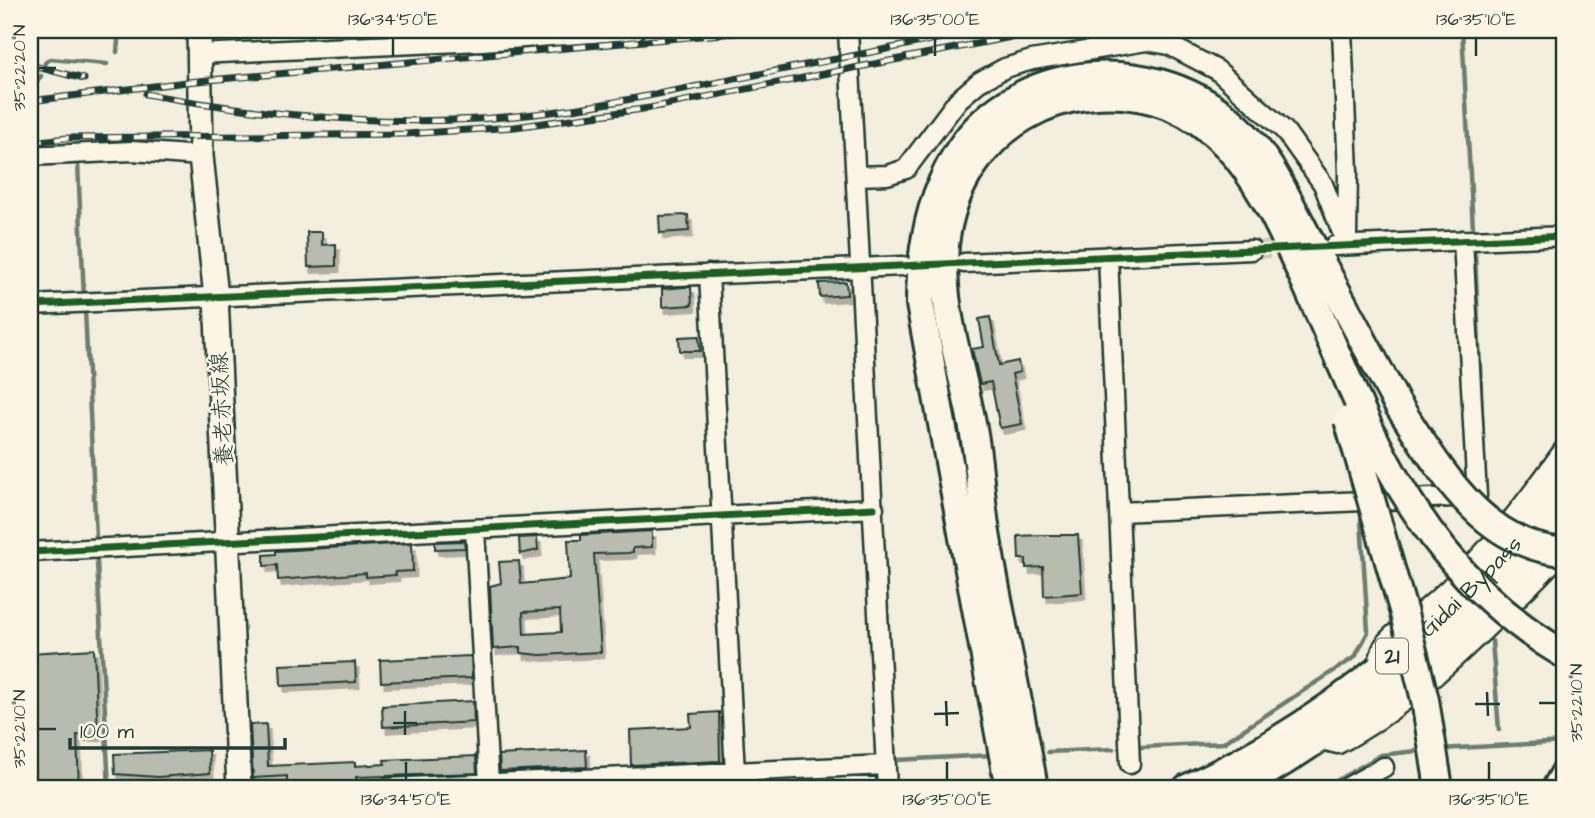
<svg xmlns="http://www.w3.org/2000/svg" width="1595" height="818" font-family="'Architects Daughter','Klee One',sans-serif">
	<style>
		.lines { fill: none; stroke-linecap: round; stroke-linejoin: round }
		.stream { stroke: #6c7d72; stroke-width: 4.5 }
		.building { fill: #b8bcae; stroke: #1f3d34; stroke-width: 2; fill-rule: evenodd; filter: url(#shadow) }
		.minor-tunnel { stroke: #c9cbbc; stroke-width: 18; stroke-dasharray: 18 9; stroke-linecap: butt }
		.minor-casing { stroke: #1f3d34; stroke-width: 23 }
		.major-casing { stroke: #1f3d34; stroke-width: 28 }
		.highway-casing { stroke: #1f3d34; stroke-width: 32 }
		.minor { stroke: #fcf5e5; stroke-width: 18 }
		.major { stroke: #fcf5e5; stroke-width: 23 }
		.highway { stroke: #fcf5e5; stroke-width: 26 }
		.rail-casing { stroke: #1f3d34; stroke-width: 7 }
		.rail { stroke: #fcf5e5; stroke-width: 4.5; stroke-dasharray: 13; stroke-linecap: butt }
		.highway-bridge-casing { stroke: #1f3d34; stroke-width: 32; stroke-linecap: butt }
		.highway-bridge { stroke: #fcf5e5; stroke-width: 26 }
		.cycleway-casing { stroke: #fcf5e5; stroke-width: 11 }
		.cycleway { stroke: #1b5e20; stroke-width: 7 }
		.ticks { fill: none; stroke: #1f3d34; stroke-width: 2.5 }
		.labels { text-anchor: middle; stroke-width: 5; stroke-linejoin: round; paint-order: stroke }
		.shield { fill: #fcf5e5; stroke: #617469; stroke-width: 2 }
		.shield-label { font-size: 21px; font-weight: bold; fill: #1f3d34 }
		.street-label { font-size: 23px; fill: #1f3d34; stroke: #fcf5e5 }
		.neatline { fill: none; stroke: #1f3d34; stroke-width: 2.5 }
		.ticks-label { font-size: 18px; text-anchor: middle; fill: #1f3d34 }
	</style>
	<defs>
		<filter id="shadow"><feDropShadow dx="3.5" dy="6" stdDeviation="0" flood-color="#0004"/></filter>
	</defs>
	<rect width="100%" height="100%" fill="#f3eede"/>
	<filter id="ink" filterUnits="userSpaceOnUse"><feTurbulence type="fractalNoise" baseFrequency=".0143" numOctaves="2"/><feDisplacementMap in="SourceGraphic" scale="14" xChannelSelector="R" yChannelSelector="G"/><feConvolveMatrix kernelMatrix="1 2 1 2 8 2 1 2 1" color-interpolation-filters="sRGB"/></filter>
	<g filter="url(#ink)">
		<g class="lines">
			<path class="stream" d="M1462 30 1473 229
				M117 52 119 30
				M45 63 50 59 107 64
				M37 82 41 76
				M52 164 78 163 84 298
				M1475 253 1486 507
				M85 310 96 537
				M97 561 109 788
				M1492 641 1499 730
				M1141 747 1223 743 1355 657 1368 632 1361 519
				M1440 749 1565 742
				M1048 752 1113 749
				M896 760 993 755
				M1324 788 1381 755 1425 750"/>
		</g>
		<path class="building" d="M688 215 689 231 660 233 659 216Z
			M307 232H322V245L336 244V266L308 267Z
			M846 282 847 295 820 297 819 283Z
			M684 287H691L692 305 662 307V289Z
			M990 317 999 365 1018 361 1020 372 1012 374 1022 424 1000 428 991 382 980 384 972 349 984 347 979 319Z
			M699 336 700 351H680L679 337Z
			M652 531V547L633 548V552L628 553 594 554 601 652 540 655 521 653V647L493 649 490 586 501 583 499 562 519 561 521 584 570 579 568 540H581V535ZM560 610 561 632 524 634 523 612Z
			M1043 535H1078L1082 593 1044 596 1043 567 1026 568V559H1019L1018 536Z
			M537 537 538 550 520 554 519 538Z
			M464 541 465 548 435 549V542Z
			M412 543 413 571 395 572 396 575 366 577V573L278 580 277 565 264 566V555L276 554V551Z
			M94 649 98 735H77L79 788H47L46 781 35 778 34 763H30V694L38 693 36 672H30V653Z
			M471 656 472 678 381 682 380 660Z
			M355 662 356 682 281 686 280 665Z
			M473 701 474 722 383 727 382 706Z
			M719 712 720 761 631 765 630 730 691 727 690 714Z
			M266 724 268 766 355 762V766L385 764 384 760 476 756 477 773 356 777V782L287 785V776L253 778 250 725Z
			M209 750 210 773 158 777 115 774 114 754Z
			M586 750 587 767 500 771 499 755Z"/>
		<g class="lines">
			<path class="minor-tunnel" d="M1252 250 1297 248"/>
			<defs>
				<path id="minor" d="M848 30 887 788
					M1342 30 1348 172 1347 235
					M198 54 482 41 635 30
					M30 156 132 151 201 156
					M857 176 887 175 906 169 958 100 979 82 1005 68 1032 60 1146 41 1169 45 1217 70 1285 131 1323 184 1347 245
					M1334 246 1565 236
					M1108 256 1130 764
					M964 263 1252 250
					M709 274 735 773
					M30 305 903 266
					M1119 512 1477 496 1463 240
					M475 529 489 784
					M30 552 874 508
					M1379 668C1377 641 1398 631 1417 616 1475 570 1523 507 1565 448
					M1317 739 1338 744C1401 711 1455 659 1505 610 1526 590 1547 570 1565 548
					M388 788 886 765
					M1346 788 1384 767"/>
				<path id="major" d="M199 30 201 156 216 297 239 788"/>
				<g id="highway">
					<path d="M1009 788 920 304C920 254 928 204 953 160 1008 62 1148 50 1230 120 1269 153 1287 199 1311 243 1339 296 1368 349 1396 402"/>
					<path d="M1034 788C1020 705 1001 622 987 539 981 504 980 469 974 434 964 372 939 309 945 245 951 189 982 138 1034 112 1062 98 1092 93 1123 95 1228 103 1268 200 1306 284 1325 327 1344 371 1363 414"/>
					<path id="s1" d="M1187 788C1334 722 1463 608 1565 484"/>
					<path d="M1239 788C1362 720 1475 622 1565 515"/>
					<path d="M1556 788 1565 772"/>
				</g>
			</defs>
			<use href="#minor" class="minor-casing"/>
			<use href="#major" class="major-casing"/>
			<use href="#highway" class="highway-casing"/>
			<use href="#minor" class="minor"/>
			<use href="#major" class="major"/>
			<use href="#highway" class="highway"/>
			<defs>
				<path id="rail" d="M30 65 84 79
					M146 94C267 116 393 128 516 116 579 110 642 97 704 85 797 67 888 49 980 30
					M30 101 187 82 767 30
					M30 142 67 138 406 134 515 127 650 108 1047 30"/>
			</defs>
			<use href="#rail" class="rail-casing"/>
			<use href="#rail" class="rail"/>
			<defs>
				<path id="highway-bridge" d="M1396 402C1438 466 1481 546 1565 552
					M1363 414C1408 515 1469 599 1565 655
					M1348 420 1403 610 1425 700 1439 788"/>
			</defs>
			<use href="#highway-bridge" class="highway-bridge-casing"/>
			<use href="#highway-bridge" class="highway-bridge"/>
			<defs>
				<path id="cycleway" d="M30 305 1565 236
					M30 552 874 508"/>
			</defs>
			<use href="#cycleway" class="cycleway-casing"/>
			<use href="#cycleway" class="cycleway"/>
		</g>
	</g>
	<path class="ticks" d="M393 38V56M935 38V56M1476 38V56M38 68H56M1487 692 1488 716M946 701 947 726M1539 703H1556M1475 704H1500M405 711V735M934 714 959 713M393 723H417M38 729H56M406 762V780M947 762V780M1489 762V780"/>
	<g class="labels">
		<rect class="shield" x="1376" y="638.5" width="32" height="35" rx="5"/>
		<g class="shield-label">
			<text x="1392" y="663">21</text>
		</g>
		<g class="street-label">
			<text transform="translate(221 409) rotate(-93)" y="8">養老赤坂線</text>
			<text dy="8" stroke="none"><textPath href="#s1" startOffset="350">Gidai Bypass</textPath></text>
		</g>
	</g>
	<rect width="1595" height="818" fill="none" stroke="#fcf5e5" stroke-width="77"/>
	<path d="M70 738v10h215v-10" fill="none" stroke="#1f3d34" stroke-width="3.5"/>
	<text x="80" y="738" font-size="21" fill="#1f3d34" stroke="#fcf5e5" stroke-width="5" paint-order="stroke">100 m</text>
	<rect x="38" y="38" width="1518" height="742" class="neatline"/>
	<g class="ticks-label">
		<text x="393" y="25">136°34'50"E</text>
		<text x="935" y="25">136°35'00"E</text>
		<text x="1476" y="25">136°35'10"E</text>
		<text transform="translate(19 68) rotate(-90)" y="6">35°22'20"N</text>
		<text transform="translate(1576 703) rotate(-90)" y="6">35°22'10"N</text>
		<text transform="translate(19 729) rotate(-90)" y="6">35°22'10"N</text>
		<text x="406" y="805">136°34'50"E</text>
		<text x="947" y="805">136°35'00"E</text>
		<text x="1489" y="805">136°35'10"E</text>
	</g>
</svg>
